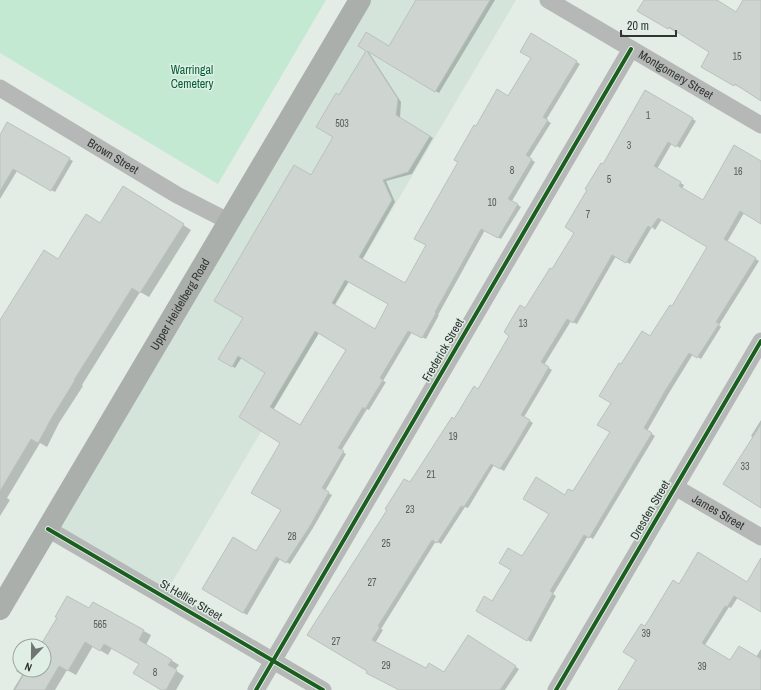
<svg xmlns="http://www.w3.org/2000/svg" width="761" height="690" font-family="'Archivo Narrow',sans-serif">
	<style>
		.built { fill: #d4e4da }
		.green { fill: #c4e9d2 }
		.shadow { fill: #0003; fill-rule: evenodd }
		.building { fill: #ced5d0; stroke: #bbc1bc; fill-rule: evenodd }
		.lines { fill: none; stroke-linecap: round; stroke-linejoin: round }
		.street { stroke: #b5b8b6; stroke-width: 17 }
		.secondary { stroke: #abafac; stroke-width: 22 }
		.cycleway-casing { stroke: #e0efe5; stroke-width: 6 }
		.cycleway { stroke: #1b5e20; stroke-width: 4 }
		.labels { text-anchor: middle; stroke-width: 3; stroke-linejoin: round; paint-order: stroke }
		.number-label { font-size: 10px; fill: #595f5b }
		.park-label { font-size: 12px; fill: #025e38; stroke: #e0efe5 }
		.street-label { font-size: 12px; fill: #303532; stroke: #e0efe5 }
	</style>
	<rect width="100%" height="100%" fill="#e4ece6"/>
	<path class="built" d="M360 0H516L164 596 48 529Z"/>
	<path class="green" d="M0 0H326L218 184 0 53Z"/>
	<path class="shadow" d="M417 0H495L439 93 368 51 401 102 400 118 433 138 412 174 386 181 395 202 362 260 405 284 428 245 460 162 476 127 507 97 532 58 531 34 580 64 546 120 551 123 529 158 535 162 512 201 521 207 501 239 485 230 438 315H439L426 339 412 332 383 381 386 382 369 410 367 409 341 451 346 454 325 491 332 495 313 528 290 564 280 559 247 615 203 589 256 552 282 509V442L241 417 267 373 242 357 235 368 220 359 244 317 311 176 335 137 339 96 367 50 390 47ZM349 281 390 303 375 330 334 306ZM319 333 347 350 300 426 273 410Z
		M645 0H716L737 13 744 0H761V99L702 67 711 52 678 32 677 33 639 10Z
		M646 91 696 121 680 148 672 143 657 169 684 185 682 189 703 201 761 162V223L744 213 727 242 759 261 719 325 721 327 701 359 693 354 669 393 647 431 655 436 593 539 588 536 553 594 556 596 531 642 477 610 493 602 565 496 573 493 611 432 612 402 621 366 650 337 672 307 709 247 662 219 655 230 652 227 630 264 616 256 577 324 571 321 544 365 552 370 524 417 533 423 516 451 504 471 494 465 468 508 465 507 441 544 436 541 381 629 383 630 375 643 427 669 444 673 468 636 519 669 505 690H400L308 634 410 483 455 420 479 390 526 309 552 271 575 232 603 166Z
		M7 124 73 161 55 192 17 171 0 199V137Z
		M132 192 191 230 149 297 140 292 82 385 83 386 59 423 47 447 40 443 7 498 10 500 0 516V322L58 260 100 224Z
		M761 420V507L754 438 751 436Z
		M761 577V611L738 597 731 608 729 607 705 645 731 661 756 657 761 649V690H619L637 659 645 627 680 585 747 583Z
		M93 603 151 635 146 645 179 665 175 670 184 676 176 690H163L140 663 112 648 108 655 93 646 76 675 67 670 55 690H13L22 675 16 671 20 664V670H44V646H42L90 609Z"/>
	<path class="building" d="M416 0H490L435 92 367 51 398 99 396 115 430 136 408 172 383 180 392 200 359 257 405 283 426 245 414 239 458 162 454 160 474 125 476 126 497 89 508 96 531 58 520 52 531 33 577 61 543 117 548 120 526 155 532 159 508 199 518 204 498 238 481 229 435 312 436 313 422 338 408 331 380 378 383 380 365 409 363 407 338 448 344 451 322 488 329 492 310 526 286 563 276 557 243 613 202 589 233 537 256 551 281 510 251 493 280 443 239 417 265 373 238 356 232 367 218 359 243 318 214 301 294 165 311 175 333 137 316 127 336 93 339 95 366 51 358 46 366 32 389 46ZM345 280 388 304 375 329 332 303ZM315 331 346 350 300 425 270 407Z
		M644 0H717L736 12 743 0H761V101L735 84 734 86 701 67 709 52 669 27 668 29 637 11Z
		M645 90 693 118 676 147 668 142 654 166 681 182 679 186 703 200 734 145 761 161V224L740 211 724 239 756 258 716 322 719 324 697 358 689 353 665 391 644 428 652 433 589 538 584 535 550 591 553 593 527 641 476 611 484 596 492 601 511 570 499 563 508 548 522 556 549 514 523 499 536 477 565 495 568 489 573 491 610 432 597 425 611 403 599 396 619 363 621 364 642 331 650 336 670 305 672 306 707 247 658 218 651 228 648 226 626 263 612 255 573 323 567 319 541 362 549 367 521 415 530 420 513 449 500 469 491 464 464 507 461 506 437 543 432 540 378 626 380 627 372 640 426 668 429 663 444 672 468 635 516 666 500 690H399L366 673 367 671 307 635 387 510 385 509 404 479 410 482 452 417 454 419 474 386 478 389 509 336 504 332 520 305 525 308 550 268 552 269 574 233 565 227 587 190 585 189 601 163 603 164Z
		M7 122 70 158 51 191 13 169 0 191V135Z
		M123 186 184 224 140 293 132 288 74 380H75L51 419 38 443 31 439 0 491V320L44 250 58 259 86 214 100 223Z
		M761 424V508L723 484Z
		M698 552 747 582 761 558V612L734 596 727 607 725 606 702 643 730 660 739 646 761 659V690H618L636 660 623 652 641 624 645 626 673 580 679 584Z
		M67 596 89 608 93 602 144 630 139 640 172 660 168 665 177 670 166 690H161L133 673 139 664 104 644 100 651 85 642 68 671 59 666 45 690H15L26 670H44V646H40L57 618 55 617Z"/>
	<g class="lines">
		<g class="street">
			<path id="s1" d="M548 0 761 125"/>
			<path id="s2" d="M0 88 177 195 228 221"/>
			<path id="s3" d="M675 487 761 537"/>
			<path d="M48 529 323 690"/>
			<path d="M256 690 631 49"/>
			<path d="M556 690 761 341"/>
		</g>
		<path class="secondary" id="s4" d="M0 609 360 0"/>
		<defs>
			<path id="cycleway" d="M48 529 323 690
				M256 690 631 49
				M556 690 761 341"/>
		</defs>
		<use href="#cycleway" class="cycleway-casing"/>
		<use href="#cycleway" class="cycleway"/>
	</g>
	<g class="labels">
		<g class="number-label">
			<text x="737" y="60">15</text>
			<text x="648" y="119">1</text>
			<text x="342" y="127">503</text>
			<text x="629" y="149">3</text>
			<text x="512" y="174">8</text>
			<text x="738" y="175">16</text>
			<text x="609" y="183">5</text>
			<text x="492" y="206">10</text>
			<text x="588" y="218">7</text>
			<text x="523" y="327">13</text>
			<text x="453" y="440">19</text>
			<text x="745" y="470">33</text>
			<text x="431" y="478">21</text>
			<text x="410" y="513">23</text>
			<text x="292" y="540">28</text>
			<text x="386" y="547">25</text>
			<text x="372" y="586">27</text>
			<text x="100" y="628">565</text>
			<text x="646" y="637">39</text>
			<text x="336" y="645">27</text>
			<text x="386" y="669">29</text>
			<text x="702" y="670">39</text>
			<text x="155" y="676">8</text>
		</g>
		<g class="park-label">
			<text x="192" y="74">Warringal<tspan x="192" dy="14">Cemetery</tspan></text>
		</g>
		<g class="street-label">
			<text dy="4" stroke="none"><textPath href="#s1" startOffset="148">Montgomery Street</textPath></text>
			<text dy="4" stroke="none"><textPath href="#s2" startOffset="132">Brown Street</textPath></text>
			<text dy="4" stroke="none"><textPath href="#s4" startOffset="354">Upper Heidelberg Road</textPath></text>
			<text transform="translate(443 350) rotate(-60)" y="4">Frederick Street</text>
			<text transform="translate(650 510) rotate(-60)" y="4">Dresden Street</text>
			<text dy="4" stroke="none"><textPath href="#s3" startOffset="50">James Street</textPath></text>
			<text transform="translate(191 600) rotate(30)" y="4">St Hellier Street</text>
		</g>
	</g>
	<g transform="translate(32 658) rotate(202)"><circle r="19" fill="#e0efe5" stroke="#9aa59d"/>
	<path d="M0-3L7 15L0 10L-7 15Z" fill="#6f7571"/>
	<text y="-6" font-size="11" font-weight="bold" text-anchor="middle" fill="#303532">N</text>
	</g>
	<path d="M621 30v6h55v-6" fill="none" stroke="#303532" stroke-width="2"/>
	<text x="627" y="30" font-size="12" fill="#303532" stroke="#e0efe5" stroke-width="3" paint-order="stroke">20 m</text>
</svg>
